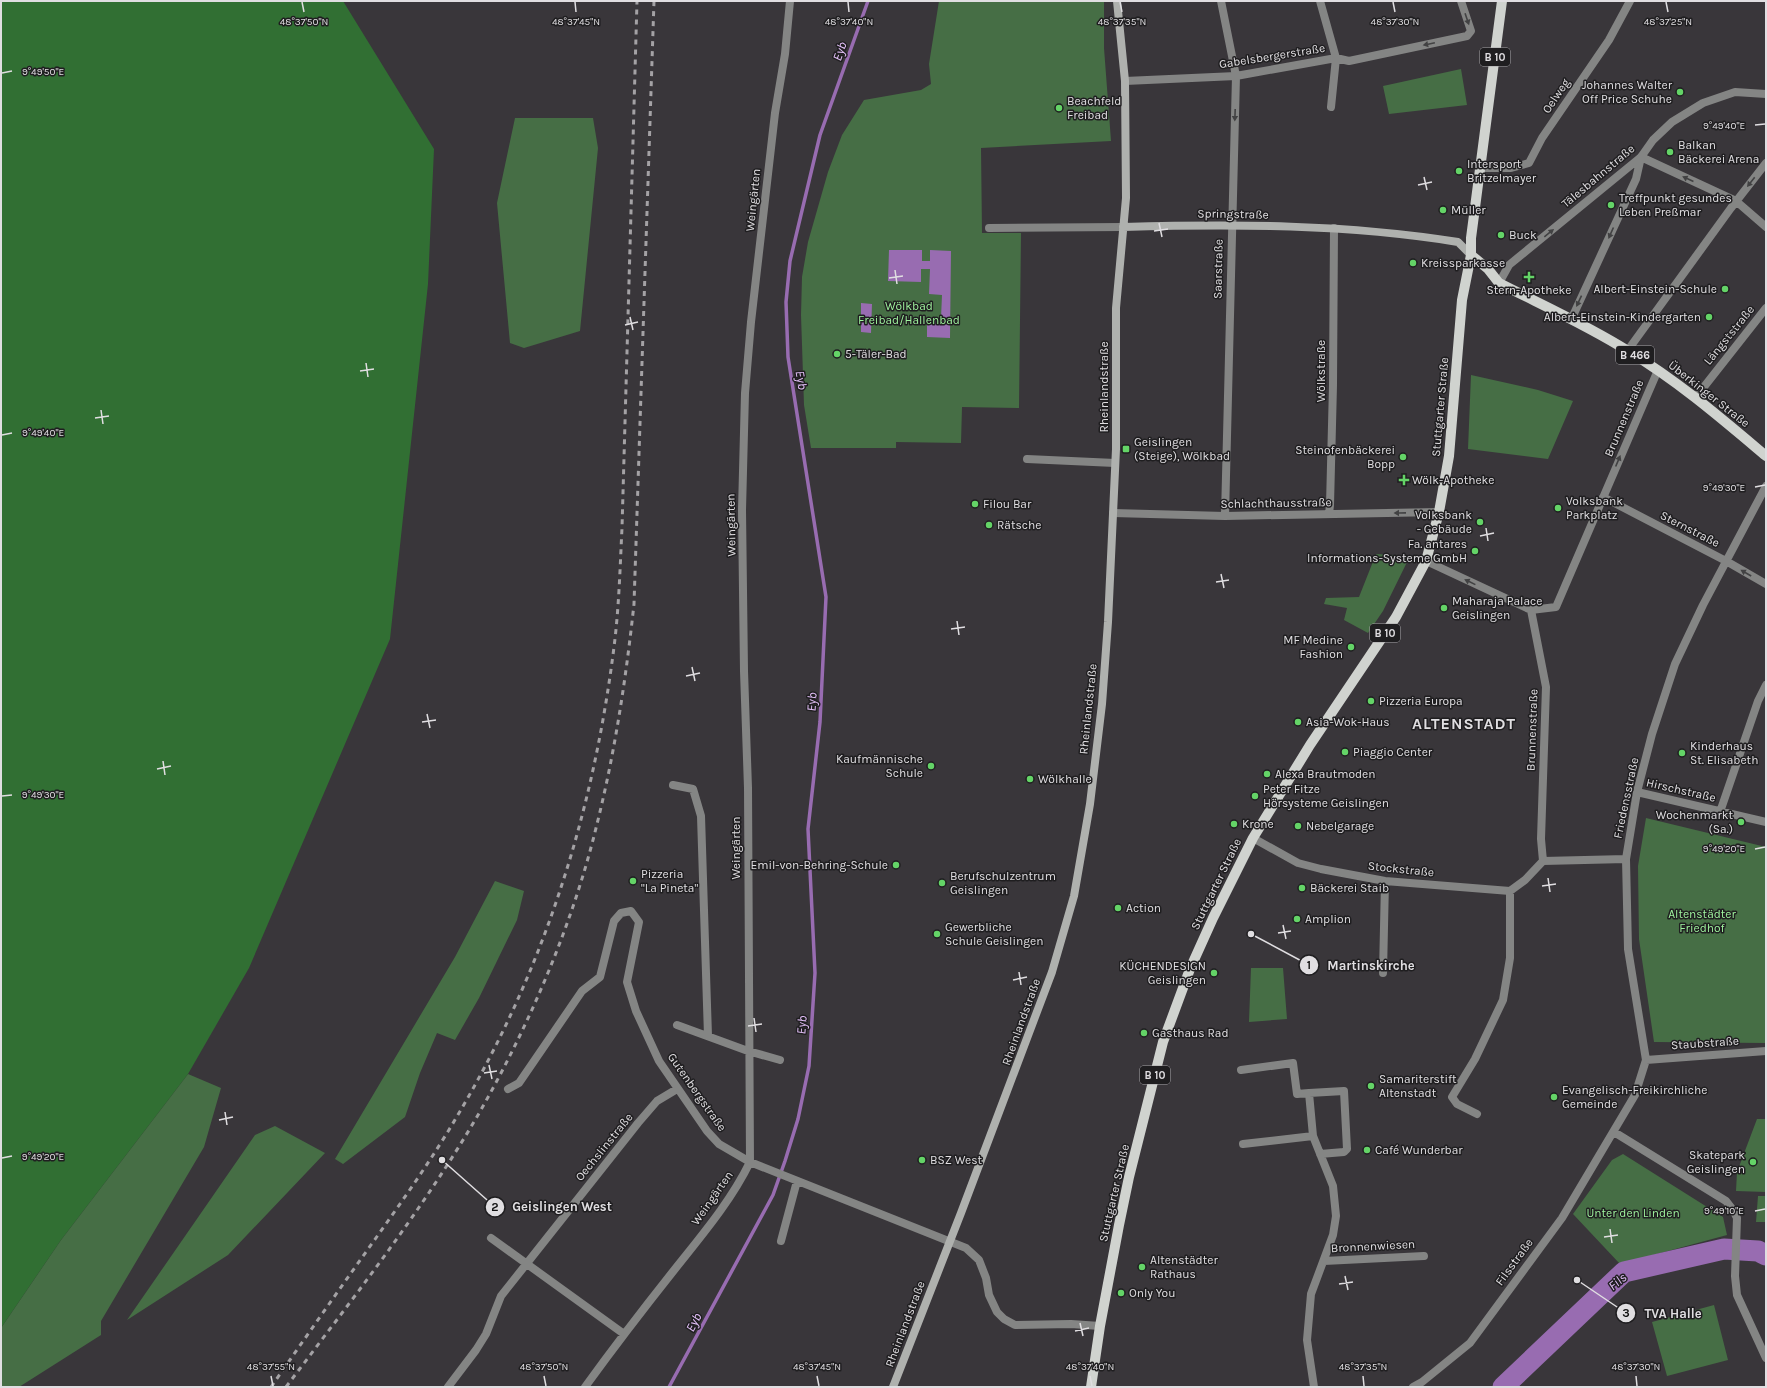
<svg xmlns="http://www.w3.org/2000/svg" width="1767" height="1388" font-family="Karla,sans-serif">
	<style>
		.green { fill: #466e45 }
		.forest { fill: #316f33 }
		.water { fill: #986cb1 }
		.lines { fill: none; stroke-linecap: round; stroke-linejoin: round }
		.stream { stroke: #986cb1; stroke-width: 3.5 }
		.river { stroke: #986cb1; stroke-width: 21 }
		.street { stroke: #848584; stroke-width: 8 }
		.secondary { stroke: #afb1ae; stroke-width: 8 }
		.primary { stroke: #d0d3cf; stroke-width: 10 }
		.rail { stroke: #a4a2a5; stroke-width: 3; stroke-dasharray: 5 5; stroke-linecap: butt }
		.oneway { fill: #424243 }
		.ticks { fill: none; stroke: #e0dee1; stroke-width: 1.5 }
		.poi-dot { fill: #64d467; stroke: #1f1e20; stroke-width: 1.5 }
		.labels { text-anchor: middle; stroke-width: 3; stroke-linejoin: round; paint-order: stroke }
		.shield { fill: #1f1e20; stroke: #a6a4a7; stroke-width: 1 }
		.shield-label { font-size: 11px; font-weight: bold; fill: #e0dee1 }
		.street-label { font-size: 12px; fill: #e0dee1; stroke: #1f1e20 }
		.poi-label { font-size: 12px; fill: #e0dee1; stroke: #1f1e20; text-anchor: start }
		.park-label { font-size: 12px; fill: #9ff49e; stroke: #1f1e20 }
		.water-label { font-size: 13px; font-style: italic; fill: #e4c1f9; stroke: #1f1e20 }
		.district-label { font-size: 16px; font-weight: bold; letter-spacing: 1px; fill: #e0dee1; stroke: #1f1e20 }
		.ticks-label { font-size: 10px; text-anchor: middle; fill: #e0dee1; stroke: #1f1e20; stroke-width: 3; stroke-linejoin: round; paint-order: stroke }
		.leader { fill: none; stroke: #e0dee1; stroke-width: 1.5 }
		.callout-dot { fill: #e0dee1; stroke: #1f1e20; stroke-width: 1.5 }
		.mark-label { font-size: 12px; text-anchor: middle; font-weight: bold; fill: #111 }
		.callout-label { font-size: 13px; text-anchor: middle; font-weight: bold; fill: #e0dee1; stroke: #1f1e20; stroke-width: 3; stroke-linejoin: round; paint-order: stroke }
	</style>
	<rect width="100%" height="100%" fill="#39363a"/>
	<path class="green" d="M939 1H1104V48L1111 141 981 148 982 233H1021L1019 408 962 407 961 443 896 442V448H811L804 405 801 315 802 277 808 242 828 172 842 135 864 100 921 90 931 84 929 64Z
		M1461 69 1467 105 1389 114 1383 86Z
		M515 118H593L598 148 580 331 524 348 510 343 497 203Z
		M1471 375 1538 390 1573 401 1548 459 1468 449Z
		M1376 554 1410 556 1383 611 1368 633 1344 620 1347 608 1324 604 1326 598 1359 597Z
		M1646 818 1766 847V1043L1654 1042 1639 939 1638 866Z
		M495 881 524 891 517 920 479 998 455 1040 437 1033 420 1073 405 1117 343 1164 335 1159 455 957Z
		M1251 968H1283L1287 1019 1249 1022Z
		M188 1074 221 1088 204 1147 101 1321V1335L19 1387H1V1328L61 1240Z
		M1757 1119H1766V1192L1736 1191 1737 1172Z
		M275 1126 325 1153 228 1255 127 1320 255 1135Z
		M1623 1154 1723 1217 1727 1235 1620 1264 1573 1214 1612 1160Z
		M1758 1196H1766V1222H1756Z
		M1714 1305 1728 1360 1667 1376 1652 1322Z"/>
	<path class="forest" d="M1 1H343L434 149 428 284 390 639 249 968 188 1074 61 1240 1 1328Z"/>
	<path class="water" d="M889 250H922V261H930V250L951 251 950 338 927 337V318H941L942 295 929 294 930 269H921V282L888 281Z
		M861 303 872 304 871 333 861 332Z"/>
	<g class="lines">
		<path class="stream" d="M669 1387 773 1195 785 1161 798 1119 809 1066 815 973 808 829 820 722 826 597 788 357 786 302 790 261 820 135 868 1"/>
		<path class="river" d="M1503 1387 1624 1272 1724 1249 1758 1251 1766 1255"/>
		<path class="street" d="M1221 1 1236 76 1225 516
			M1320 1 1336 58 1331 107
			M1125 81 1236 76 1336 58 1349 61 1467 36 1471 31 1461 1
			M1641 157 1736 201 1766 227
			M1481 168H1511L1529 163 1542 138 1609 40 1630 1
			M989 228 1123 227
			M1499 283 1509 265 1641 157 1653 140 1672 122 1703 103 1735 92 1766 94
			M1571 320 1636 179 1641 157
			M1628 350 1731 208 1766 163
			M1696 397 1766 308
			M1027 459 1115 463
			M1603 497 1726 561 1766 584
			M1113 513 1225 516 1439 512
			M1329 514 1330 505 1333 385 1334 228
			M1426 561 1531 610
			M673 785 693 789 701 816 708 1036
			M1637 792 1766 822
			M1720 812 1758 701 1766 685
			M1253 838 1298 863 1321 869 1385 881 1510 891 1525 880 1543 861
			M1626 859 1543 861 1541 839 1546 687 1531 610 1556 607 1658 370
			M1383 973 1385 881
			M677 1025 748 1051 780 1060
			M1646 1060 1766 1051
			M1241 1070 1293 1063 1297 1094 1309 1093 1313 1136
			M508 1089 519 1083 582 991 600 977 614 921 621 913 631 911 639 922 627 982 636 1011 659 1061 707 1131 719 1144 750 1162 966 1248 979 1260 986 1278 989 1295 997 1312 1004 1319 1015 1325 1071 1324 1100 1326
			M1309 1093 1344 1091 1347 1149 1344 1152 1320 1154
			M1477 1114 1457 1104 1452 1097 1475 1059 1503 1000 1510 958V891
			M1614 1132 1726 1201 1733 1210 1737 1218 1735 1276 1737 1295 1766 1358
			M1243 1144 1313 1136 1333 1186 1336 1216 1333 1235 1311 1294 1307 1340 1314 1387
			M491 1238 624 1334
			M781 1241 797 1181
			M1324 1261 1424 1256
			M448 1387 476 1350 486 1334 501 1296 638 1123 657 1101 677 1089
			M585 1387C614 1347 644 1308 675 1269 702 1235 731 1201 750 1162L748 788 744 671 742 510 745 393 751 322 775 113 785 54 790 1
			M1413 1387 1422 1382 1470 1343 1562 1218 1635 1095 1646 1060 1628 949 1626 859 1637 792 1652 734 1675 664 1703 605 1766 486"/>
		<path class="secondary" d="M1123 227C1234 224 1347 224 1458 242L1471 255
			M893 1387 961 1213 1052 972 1074 896 1090 804 1102 704 1108 622 1116 449V308L1126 198 1125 81 1117 1"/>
		<path class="primary" d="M1471 255 1488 269 1499 283C1542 305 1587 325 1628 351 1678 381 1722 419 1766 456
			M1091 1387 1100 1326 1119 1225 1129 1177 1163 1042 1190 969 1213 918 1253 838 1310 745 1396 617 1426 561 1439 512 1449 456 1462 300 1471 255V238L1502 1"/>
		<path class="rail" d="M271 1387C301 1344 331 1301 361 1259 395 1211 430 1163 459 1113 545 967 593 814 614 647 619 608 620 568 622 528L637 1
			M286 1387C353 1298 422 1211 478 1115 529 1026 573 924 597 824 615 752 626 678 634 604L654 1"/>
	</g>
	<defs><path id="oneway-solid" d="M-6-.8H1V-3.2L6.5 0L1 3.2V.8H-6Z"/></defs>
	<g class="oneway">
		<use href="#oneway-solid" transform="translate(1467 19) rotate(71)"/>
		<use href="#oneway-solid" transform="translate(1429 44) rotate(168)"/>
		<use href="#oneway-solid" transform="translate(1235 115) rotate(92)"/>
		<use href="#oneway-solid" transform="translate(1688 179) rotate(-155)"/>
		<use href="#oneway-solid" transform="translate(1751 182) rotate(128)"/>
		<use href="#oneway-solid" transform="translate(1549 233) rotate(-39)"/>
		<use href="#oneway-solid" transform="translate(1611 233) rotate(114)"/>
		<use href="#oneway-solid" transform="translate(1579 301) rotate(115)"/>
		<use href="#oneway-solid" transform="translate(1618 461) rotate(-67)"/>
		<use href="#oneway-solid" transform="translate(1400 513) rotate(179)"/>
		<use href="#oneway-solid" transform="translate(1746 573) rotate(-150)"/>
		<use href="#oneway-solid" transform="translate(1470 582) rotate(-154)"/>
	</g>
	<path class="ticks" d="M302 2 304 12M575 2 576 12M848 2 849 12M1120 2 1122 12M1393 2 1395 12M1666 2 1668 12M2 73 12 71M1755 125 1765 124M1424 177 1427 190M1418 185 1432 182M1159 223 1162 237M1154 231 1168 229M895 270 897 284M889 278 903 276M630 317 633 330M625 325 638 322M366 363 368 377M360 371 374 369M101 410 103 424M95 418 109 416M2 435 12 433M1755 487 1765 485M1486 528 1488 541M1480 536 1494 533M1221 574 1224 588M1216 582 1229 580M957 621 959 635M951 629 965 627M692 667 695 681M686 676 700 673M427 714 430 728M422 722 436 720M163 761 165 775M157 769 171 766M2 796 12 795M1755 849 1765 847M1548 878 1550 892M1542 886 1556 884M1283 925 1286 939M1278 933 1291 931M1019 972 1021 985M1013 980 1027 977M754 1018 756 1032M748 1026 762 1024M489 1065 492 1079M484 1073 497 1071M225 1112 227 1125M219 1120 233 1117M2 1158 12 1156M1755 1211 1765 1209M1610 1229 1612 1243M1604 1237 1618 1235M1345 1276 1348 1290M1339 1284 1353 1282M1080 1323 1083 1336M1075 1331 1089 1328M271 1376 273 1386M544 1376 546 1386M817 1376 819 1386M1090 1376 1092 1386M1363 1376 1364 1386M1636 1376 1637 1386"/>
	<g class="poi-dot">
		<circle cx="1680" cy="92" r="4"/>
		<circle cx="1059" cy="108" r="4"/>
		<circle cx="1670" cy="152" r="4"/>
		<circle cx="1459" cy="171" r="4"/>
		<circle cx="1611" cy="205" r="4"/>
		<circle cx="1443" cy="210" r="4"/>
		<circle cx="1501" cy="235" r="4"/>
		<circle cx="1413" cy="263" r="4"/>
		<path d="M1527 271h4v4h4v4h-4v4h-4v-4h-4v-4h4z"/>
		<circle cx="1725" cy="289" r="4"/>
		<circle cx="1709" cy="317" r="4"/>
		<circle cx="837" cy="354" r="4"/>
		<rect x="1122" y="445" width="8" height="8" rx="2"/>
		<circle cx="1403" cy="457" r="4"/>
		<path d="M1402 474h4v4h4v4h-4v4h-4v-4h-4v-4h4z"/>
		<circle cx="975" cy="504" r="4"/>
		<circle cx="1558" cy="508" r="4"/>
		<circle cx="1480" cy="522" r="4"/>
		<circle cx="989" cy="525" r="4"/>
		<circle cx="1475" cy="551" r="4"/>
		<circle cx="1444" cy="608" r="4"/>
		<circle cx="1351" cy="647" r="4"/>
		<circle cx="1371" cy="701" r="4"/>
		<circle cx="1298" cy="722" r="4"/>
		<circle cx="1345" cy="752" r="4"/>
		<circle cx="1682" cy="753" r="4"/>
		<circle cx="931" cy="766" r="4"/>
		<circle cx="1267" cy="774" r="4"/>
		<circle cx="1030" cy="779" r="4"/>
		<circle cx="1255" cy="796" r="4"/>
		<circle cx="1741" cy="822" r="4"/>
		<circle cx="1234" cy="824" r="4"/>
		<circle cx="1298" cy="826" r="4"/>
		<circle cx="896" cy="865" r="4"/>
		<circle cx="633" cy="881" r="4"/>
		<circle cx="942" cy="883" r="4"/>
		<circle cx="1302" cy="888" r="4"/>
		<circle cx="1118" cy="908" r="4"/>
		<circle cx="1297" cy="919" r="4"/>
		<circle cx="937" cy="934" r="4"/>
		<circle cx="1214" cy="973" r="4"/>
		<circle cx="1144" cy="1033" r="4"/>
		<circle cx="1371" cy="1086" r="4"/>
		<circle cx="1554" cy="1097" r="4"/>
		<circle cx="1367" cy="1150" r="4"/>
		<circle cx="922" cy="1160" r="4"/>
		<circle cx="1753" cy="1162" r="4"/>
		<circle cx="1142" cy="1267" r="4"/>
		<circle cx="1121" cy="1293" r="4"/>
	</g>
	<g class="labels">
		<g class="shield">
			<rect x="1480" y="48" width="30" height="18" rx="3"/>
			<rect x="1616" y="346" width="38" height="18" rx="3"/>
			<rect x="1370" y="624" width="30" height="18" rx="3"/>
			<rect x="1140" y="1066" width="30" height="18" rx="3"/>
		</g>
		<g class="shield-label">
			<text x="1495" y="61">B 10</text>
			<text x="1635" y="359">B 466</text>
			<text x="1385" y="637">B 10</text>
			<text x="1155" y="1079">B 10</text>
		</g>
		<g class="street-label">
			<text transform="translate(1272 56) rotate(-9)" y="4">Gabelsbergerstraße</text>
			<text transform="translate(1556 96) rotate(-56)" y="4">Oelweg</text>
			<text transform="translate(1598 176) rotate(-40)" y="4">Tälesbahnstraße</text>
			<text transform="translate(753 200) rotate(-84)" y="4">Weingärten</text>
			<text transform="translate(1233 214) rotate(1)" y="4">Springstraße</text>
			<text transform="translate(1218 269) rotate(-89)" y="4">Saarstraße</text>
			<text transform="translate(1729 335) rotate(-51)" y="4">Längststraße</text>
			<text transform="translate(1321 371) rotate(-90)" y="4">Wölkstraße</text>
			<text transform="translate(1104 387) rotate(-90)" y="4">Rheinlandstraße</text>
			<text transform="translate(1709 394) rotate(38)" y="4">Überkinger Straße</text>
			<text transform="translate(1440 407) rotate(-85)" y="4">Stuttgarter Straße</text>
			<text transform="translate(1624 418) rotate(-67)" y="4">Brunnenstraße</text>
			<text transform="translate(1276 503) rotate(-1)" y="4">Schlachthausstraße</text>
			<text transform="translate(731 525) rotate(-91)" y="4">Weingärten</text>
			<text transform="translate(1690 529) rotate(27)" y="4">Sternstraße</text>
			<text transform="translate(1088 709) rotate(-84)" y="4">Rheinlandstraße</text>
			<text transform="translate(1532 730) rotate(-88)" y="4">Brunnenstraße</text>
			<text transform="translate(1681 790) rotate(13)" y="4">Hirschstraße</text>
			<text transform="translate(1626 798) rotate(-78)" y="4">Friedensstraße</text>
			<text transform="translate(736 848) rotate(-90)" y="4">Weingärten</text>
			<text transform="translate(1401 869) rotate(6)" y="4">Stockstraße</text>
			<text transform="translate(1216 884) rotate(-64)" y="4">Stuttgarter Straße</text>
			<text transform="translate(1021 1022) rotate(-70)" y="4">Rheinlandstraße</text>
			<text transform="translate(1705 1043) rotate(-4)" y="4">Staubstraße</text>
			<text transform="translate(697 1092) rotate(55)" y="4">Gutenbergstraße</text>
			<text transform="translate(604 1147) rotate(-51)" y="4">Oechslinstraße</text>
			<text transform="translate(1114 1193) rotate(-77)" y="4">Stuttgarter Straße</text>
			<text transform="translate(712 1198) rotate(-55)" y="4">Weingärten</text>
			<text transform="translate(1373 1246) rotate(-3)" y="4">Bronnenwiesen</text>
			<text transform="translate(1514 1262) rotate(-54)" y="4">Filsstraße</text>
			<text transform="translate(905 1324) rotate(-69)" y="4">Rheinlandstraße</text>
		</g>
		<g class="poi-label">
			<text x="1672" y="89" text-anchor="end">Johannes Walter<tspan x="1672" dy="14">Off Price Schuhe</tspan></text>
			<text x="1067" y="105">Beachfeld<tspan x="1067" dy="14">Freibad</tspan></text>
			<text x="1678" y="149">Balkan<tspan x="1678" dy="14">Bäckerei Arena</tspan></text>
			<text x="1467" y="168">Intersport<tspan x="1467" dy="14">Britzelmayer</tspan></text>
			<text x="1619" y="202">Treffpunkt gesundes<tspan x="1619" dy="14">Leben Preßmar</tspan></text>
			<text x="1451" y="214">Müller</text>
			<text x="1509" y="239">Buck</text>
			<text x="1421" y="267">Kreissparkasse</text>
			<text x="1717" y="293" text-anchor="end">Albert-Einstein-Schule</text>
			<text x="1529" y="294" text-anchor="middle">Stern-Apotheke</text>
			<text x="1701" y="321" text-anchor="end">Albert-Einstein-Kindergarten</text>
			<text x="845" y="358">5-Täler-Bad</text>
			<text x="1134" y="446">Geislingen<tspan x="1134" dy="14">(Steige), Wölkbad</tspan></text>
			<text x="1395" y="454" text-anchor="end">Steinofenbäckerei<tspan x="1395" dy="14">Bopp</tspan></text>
			<text x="1412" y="484">Wölk-Apotheke</text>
			<text x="1566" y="505">Volksbank<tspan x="1566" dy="14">Parkplatz</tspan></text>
			<text x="983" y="508">Filou Bar</text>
			<text x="1472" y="519" text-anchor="end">Volksbank<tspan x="1472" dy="14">- Gebäude</tspan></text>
			<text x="997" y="529">Rätsche</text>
			<text x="1467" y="548" text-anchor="end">Fa. antares<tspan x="1467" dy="14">Informations-Systeme GmbH</tspan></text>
			<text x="1452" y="605">Maharaja Palace<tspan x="1452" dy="14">Geislingen</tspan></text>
			<text x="1343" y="644" text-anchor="end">MF Medine<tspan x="1343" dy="14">Fashion</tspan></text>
			<text x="1379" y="705">Pizzeria Europa</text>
			<text x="1306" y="726">Asia-Wok-Haus</text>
			<text x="1690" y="750">Kinderhaus<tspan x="1690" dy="14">St. Elisabeth</tspan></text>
			<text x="1353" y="756">Piaggio Center</text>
			<text x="923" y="763" text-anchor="end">Kaufmännische<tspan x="923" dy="14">Schule</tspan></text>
			<text x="1275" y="778">Alexa Brautmoden</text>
			<text x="1038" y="783">Wölkhalle</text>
			<text x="1263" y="793">Peter Fitze<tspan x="1263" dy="14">Hörsysteme Geislingen</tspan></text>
			<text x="1733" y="819" text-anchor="end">Wochenmarkt<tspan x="1733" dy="14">(Sa.)</tspan></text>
			<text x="1242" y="828">Krone</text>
			<text x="1306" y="830">Nebelgarage</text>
			<text x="888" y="869" text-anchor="end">Emil-von-Behring-Schule</text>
			<text x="641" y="878">Pizzeria<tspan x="641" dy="14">"La Pineta"</tspan></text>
			<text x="950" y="880">Berufschulzentrum<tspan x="950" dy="14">Geislingen</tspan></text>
			<text x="1310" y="892">Bäckerei Staib</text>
			<text x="1126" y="912">Action</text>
			<text x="1305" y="923">Amplion</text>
			<text x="945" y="931">Gewerbliche<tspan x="945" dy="14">Schule Geislingen</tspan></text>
			<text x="1206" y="970" text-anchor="end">KÜCHENDESIGN<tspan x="1206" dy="14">Geislingen</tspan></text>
			<text x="1152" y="1037">Gasthaus Rad</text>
			<text x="1379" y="1083">Samariterstift<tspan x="1379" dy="14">Altenstadt</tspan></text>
			<text x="1562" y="1094">Evangelisch-Freikirchliche<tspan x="1562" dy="14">Gemeinde</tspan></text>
			<text x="1375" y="1154">Café Wunderbar</text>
			<text x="1745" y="1159" text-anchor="end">Skatepark<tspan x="1745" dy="14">Geislingen</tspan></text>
			<text x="930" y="1164">BSZ West</text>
			<text x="1150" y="1264">Altenstädter<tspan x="1150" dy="14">Rathaus</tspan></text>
			<text x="1129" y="1297">Only You</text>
		</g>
		<g class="park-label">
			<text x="909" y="310">Wölkbad<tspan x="909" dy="14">Freibad/Hallenbad</tspan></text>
			<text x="1702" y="918">Altenstädter<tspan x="1702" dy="14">Friedhof</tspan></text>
			<text x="1633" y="1217">Unter den Linden</text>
		</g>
		<g class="water-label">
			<text transform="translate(839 51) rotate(-70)" y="5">Eyb</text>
			<text transform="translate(802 380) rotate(81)" y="5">Eyb</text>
			<text transform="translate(811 702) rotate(-87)" y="5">Eyb</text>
			<text transform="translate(801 1025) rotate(-86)" y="5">Eyb</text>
			<text transform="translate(1617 1281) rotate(-39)" y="5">Fils</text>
			<text transform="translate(693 1322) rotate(-62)" y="5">Eyb</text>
		</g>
		<g class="district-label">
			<text x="1464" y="729">ALTENSTADT</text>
		</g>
	</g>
	<g class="ticks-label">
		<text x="304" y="25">48°37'50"N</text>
		<text x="576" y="25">48°37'45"N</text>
		<text x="849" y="25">48°37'40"N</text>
		<text x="1122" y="25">48°37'35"N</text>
		<text x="1395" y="25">48°37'30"N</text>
		<text x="1668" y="25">48°37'25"N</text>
		<text x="43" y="75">9°49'50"E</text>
		<text x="1724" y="129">9°49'40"E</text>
		<text x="43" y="436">9°49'40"E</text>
		<text x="1724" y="491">9°49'30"E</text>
		<text x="43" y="798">9°49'30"E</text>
		<text x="1724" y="852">9°49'20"E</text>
		<text x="43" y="1160">9°49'20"E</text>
		<text x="1724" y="1214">9°49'10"E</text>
		<text x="271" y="1370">48°37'55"N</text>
		<text x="544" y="1370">48°37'50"N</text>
		<text x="817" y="1370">48°37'45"N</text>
		<text x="1090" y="1370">48°37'40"N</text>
		<text x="1363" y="1370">48°37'35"N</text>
		<text x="1636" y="1370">48°37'30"N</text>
	</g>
	<path class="leader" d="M1251 934L1309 965M442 1160L495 1207M1577 1280L1626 1313"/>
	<g class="callout-dot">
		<circle cx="1251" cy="934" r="4"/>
		<circle cx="442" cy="1160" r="4"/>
		<circle cx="1577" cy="1280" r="4"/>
		<circle cx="1309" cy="965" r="10"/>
		<circle cx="495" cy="1207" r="10"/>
		<circle cx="1626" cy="1313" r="10"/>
	</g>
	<g class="mark-label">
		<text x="1309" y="969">1</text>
		<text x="495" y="1211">2</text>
		<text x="1626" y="1317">3</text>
	</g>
	<g class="callout-label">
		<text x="1371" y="970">Martinskirche</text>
		<text x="562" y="1211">Geislingen West</text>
		<text x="1673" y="1318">TVA Halle</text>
	</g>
	<rect width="1767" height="1388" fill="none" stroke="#e0dee1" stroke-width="4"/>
</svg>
